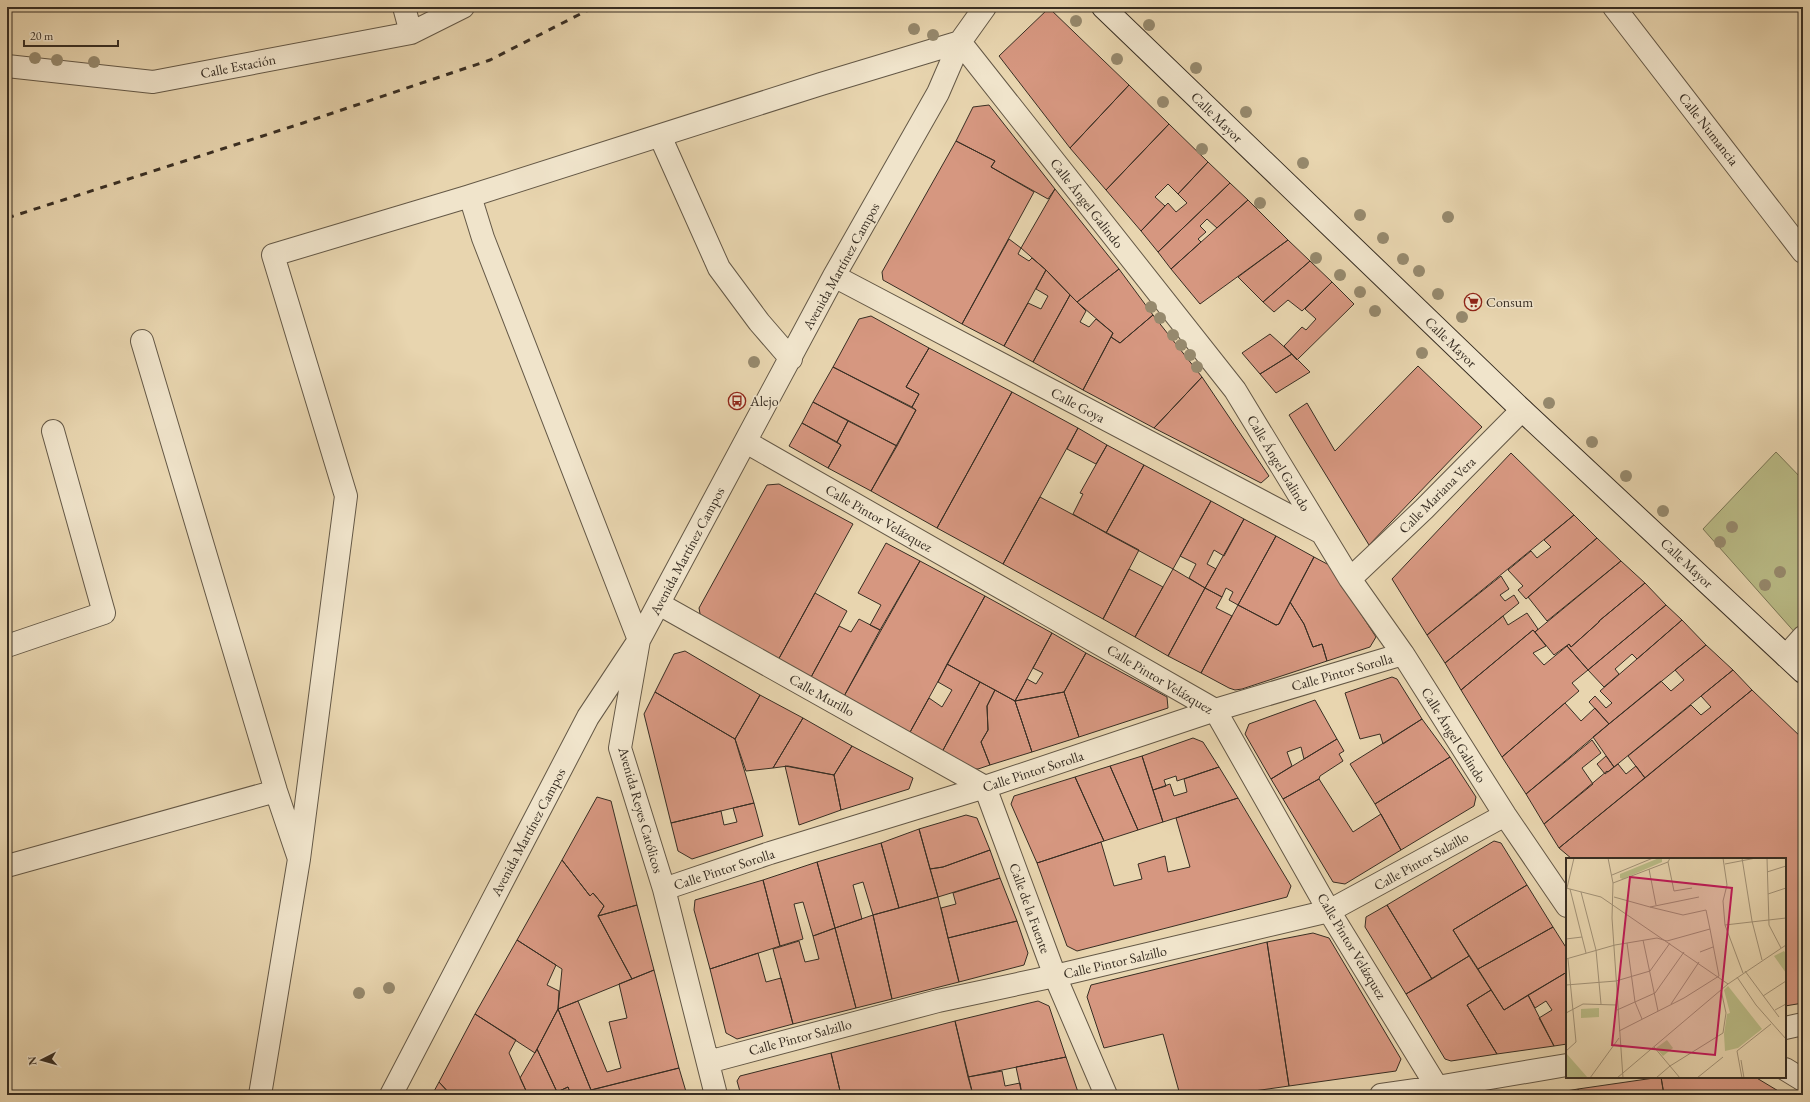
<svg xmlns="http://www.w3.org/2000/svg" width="1810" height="1102" font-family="'EB Garamond',serif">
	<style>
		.green { fill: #babc87; stroke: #797555 }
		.building { fill: #d69780; stroke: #382e23 }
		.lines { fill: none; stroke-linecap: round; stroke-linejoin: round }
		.street-casing { stroke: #645846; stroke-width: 24 }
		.secondary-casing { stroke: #382e23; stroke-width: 24 }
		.street { stroke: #f0e4cb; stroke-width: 22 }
		.secondary { stroke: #f0e4cb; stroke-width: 22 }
		.rail { stroke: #382e23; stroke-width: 3; stroke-dasharray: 7 7; stroke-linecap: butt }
		.tree { fill: #96896d }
		.labels { text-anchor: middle; stroke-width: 3; stroke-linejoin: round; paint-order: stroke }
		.street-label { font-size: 14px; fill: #382e23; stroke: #f0e4cb }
		.poi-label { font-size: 14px; fill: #382e23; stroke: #f0e4cb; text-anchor: start }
		.inset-road { fill: none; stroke: #a29277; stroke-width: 1 }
		.view { fill: #c2185b; fill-opacity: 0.15; stroke: #c2185b; stroke-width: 2 }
		.inset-edge { fill: none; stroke: #382e23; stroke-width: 2 }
	</style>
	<rect width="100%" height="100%" fill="#e8d5af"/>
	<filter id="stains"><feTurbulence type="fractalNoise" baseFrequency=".005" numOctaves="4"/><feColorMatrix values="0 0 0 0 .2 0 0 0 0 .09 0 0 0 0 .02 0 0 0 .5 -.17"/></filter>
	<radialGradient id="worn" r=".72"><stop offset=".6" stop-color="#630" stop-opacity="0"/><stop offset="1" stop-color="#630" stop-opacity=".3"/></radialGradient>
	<path class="green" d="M1776 452 1803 480V630L1798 636 1703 529Z"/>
	<path class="building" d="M1049 8 1129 85 1070 148 999 56Z
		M1129 85 1169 124 1106 190 1070 148Z
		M989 105 1055 189 1048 199 991 167 995 161 956 141 973 107Z
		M1169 124 1208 162 1178 194 1168 184 1155 197 1165 206 1141 231 1106 190Z
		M956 141 995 161 991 167 1034 192 962 324 883 280 882 272Z
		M1208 162 1230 183 1158 252 1141 231 1168 203 1176 212 1187 203 1178 194Z
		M1230 183 1248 200 1217 228 1207 219 1200 226 1206 232 1198 239 1201 242 1171 269 1158 252Z
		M1055 189 1119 269 1077 302 1046 270 1021 248Z
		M1248 200 1288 240 1200 304 1171 269Z
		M1009 239 1021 248 1018 254 1029 261 1032 258 1046 270 1004 346 962 324Z
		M1288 240 1310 261 1263 302 1238 277Z
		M1310 261 1332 282 1302 311 1288 300 1274 312 1263 302Z
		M1119 269 1153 315 1120 343 1111 337 1113 333 1077 302Z
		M1046 270 1070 295 1033 362 1004 346 1028 303 1041 309 1048 296 1036 289Z
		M1332 282 1354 304 1297 360 1284 346 1302 327 1306 330 1316 319 1305 309Z
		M1070 295 1086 311 1080 322 1089 327 1096 319 1113 333 1083 390 1033 362Z
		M1153 315 1202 377 1154 428 1083 390 1111 337 1120 343Z
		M871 316 929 348 906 387 919 394 912 407 833 367 859 319Z
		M1270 334 1292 354 1260 374 1242 353Z
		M929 348 1012 392 937 528 871 491 916 410 912 407 919 394 906 387Z
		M1292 354 1310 372 1276 393 1260 374Z
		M1418 366 1482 427 1369 545 1289 415 1307 403 1335 451Z
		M833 367 916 410 897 446 813 402Z
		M1202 377 1269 476 1261 483 1154 428Z
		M1012 392 1078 428 1003 564 937 528Z
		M813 402 848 421 837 442 802 423Z
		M848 421 897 446 871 491 828 468 841 445 837 442Z
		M802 423 841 445 828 468 789 446Z
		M1078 428 1107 445 1096 464 1067 449Z
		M1107 445 1144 465 1106 533 1073 514 1083 494 1080 493Z
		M1511 453 1574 515 1427 635 1392 579Z
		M1144 465 1211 501 1173 569 1106 533Z
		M779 484 853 524 777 662 701 619 699 608 767 485Z
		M1040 497 1139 550 1103 619 1003 564Z
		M1211 501 1244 519 1224 556 1214 550 1207 564 1216 569 1205 588 1189 578 1196 564 1180 556Z
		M1574 515 1597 538 1526 599 1518 590 1523 586 1508 570 1531 551 1537 558 1551 547 1544 540Z
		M1244 519 1276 536 1238 605 1229 600 1233 592 1226 588 1222 597 1205 588Z
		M1276 536 1314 557 1279 624 1276 625 1238 605Z
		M1597 538 1621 561 1547 621 1528 597Z
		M886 543 920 561 880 630 870 625 881 605 858 593Z
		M1314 557 1329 565 1376 637 1370 647 1327 661 1322 644 1313 647 1304 624 1290 602Z
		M920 561 985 596 909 734 843 698Z
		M1621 561 1645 583 1599 621V622L1571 647 1569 644 1554 655 1535 632Z
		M1129 569 1163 587 1135 637 1103 619Z
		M1173 569 1205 588 1168 656 1135 637Z
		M1501 576 1509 589 1500 595 1505 601 1514 595 1519 603 1445 663 1427 635Z
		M1645 583 1666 605 1588 670 1567 646 1569 644 1571 647 1599 622V621Z
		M1205 588 1222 597 1216 608 1232 616 1201 673 1168 656Z
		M815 593 847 611 810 679 777 662Z
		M985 596 1052 633 1015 701 947 664Z
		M1290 602 1304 624 1313 647 1322 644 1327 661 1242 689 1235 690 1229 688 1201 673 1238 605 1276 625 1279 624Z
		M1666 605 1682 620 1637 659 1632 654 1615 669 1619 674 1604 687 1588 670Z
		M1527 613 1538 629 1535 632 1533 630 1461 690 1445 663 1503 616 1508 625Z
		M859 619 880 630 843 698 810 679 839 626 851 632Z
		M1682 620 1706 645 1609 724 1589 702 1595 696 1606 708 1612 703 1600 691Z
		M1533 630 1546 646 1533 653 1544 665 1567 646 1588 670 1572 683 1579 691 1502 757 1461 690Z
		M1052 633 1086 653 1064 692 1015 701 1027 679 1036 684 1043 673 1033 668Z
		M1706 645 1733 670 1614 767 1593 737 1661 681 1671 691 1684 680 1675 670Z
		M685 651 760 695 735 739 655 692 674 654Z
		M1086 653 1167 697 1168 708 1079 737 1064 692Z
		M947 664 980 682 942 752 909 734 929 698 942 707 952 690 938 682Z
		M1733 670 1752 690 1645 778 1628 756 1691 705 1701 715 1711 707 1701 696Z
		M1392 677 1397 679 1422 719 1383 744 1380 734 1360 739 1345 693Z
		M980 682 995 690 987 706 988 730 981 742 990 765 978 769H970L942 752Z
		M995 690 1015 701 1032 752 990 765 981 742 988 730 987 706Z
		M1752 690 1803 739V1003L1785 1006V859H1572L1559 848Z
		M655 692 735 739 754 803 671 823 644 714Z
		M1064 692 1079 737 1032 752 1015 701Z
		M760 695 803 718 773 768 746 771 735 739Z
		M1315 700 1337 739 1304 759 1301 747 1287 752 1292 766 1271 779 1245 734 1249 724Z
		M1565 703 1581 721 1595 708 1609 724 1526 794 1502 757Z
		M803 718 852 746 834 775 788 766 773 768Z
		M1422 719 1450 757 1375 804 1350 764Z
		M1193 738 1203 742 1219 767 1177 781 1176 776 1164 780 1166 786 1153 790 1142 756Z
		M1337 739 1344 751 1339 754 1343 761 1320 776 1319 779 1283 799 1271 779Z
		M1592 740 1601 753 1582 768 1593 784 1544 824 1526 794Z
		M852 746 913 778 909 789 841 810 834 775Z
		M1142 756 1163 822 1138 830 1110 766Z
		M1606 756 1614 767 1605 774 1597 764Z
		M1450 757 1476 797 1474 806 1401 850 1375 804Z
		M1618 764 1626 774 1636 766 1645 778 1559 848 1544 824 1607 771 1608 772Z
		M785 766 834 775 841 810 799 825Z
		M1110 766 1138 830 1104 841 1075 777Z
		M1219 767 1238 798 1163 822 1153 790 1170 784 1174 796 1187 792 1184 779Z
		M1075 777 1104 841 1037 863 1011 804 1014 796Z
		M1319 779 1353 832 1381 814 1401 850 1345 884 1333 882 1283 799Z
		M597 797 611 801 637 905 598 916 604 906 593 893 590 896 562 860Z
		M1238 798 1291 886 1287 897 1077 951 1067 946 1037 863 1101 842 1114 886 1142 879 1138 864 1165 856 1168 872 1190 867 1176 818Z
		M754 803 763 836 692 859 678 851 671 823 721 811 724 825 737 822 733 808Z
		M966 815 977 818 990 850 943 867 930 869 919 829Z
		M919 829 938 897 899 908 881 843Z
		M1494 841 1501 843 1527 885 1453 930 1469 956 1432 979 1387 905Z
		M881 843 899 908 873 915 863 882 853 885 862 919 835 928 817 862Z
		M990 850 1000 878 938 897 930 869 943 867Z
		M562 860 590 896 593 893 604 906 598 916 632 979 558 1009 562 969 517 940Z
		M817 862 835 928 813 936 803 902 794 904 803 939 780 946 763 880Z
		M1000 878 1017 921 948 938 941 908 956 904 953 893Z
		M763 880 780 946 710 969 694 910 695 900Z
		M1527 885 1553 927 1478 969 1453 930Z
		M938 897 959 982 892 999 873 915Z
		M637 905 654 970 632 979 598 916Z
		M1387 905 1432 979 1406 994 1365 927 1366 917Z
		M873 915 892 999 856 1008 835 928Z
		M1017 921 1028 953 1024 965 959 982 948 938Z
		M1553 927 1567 949V972L1504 1010 1478 969Z
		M835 928 856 1008 793 1024 773 949 799 941 805 962 819 959 813 936Z
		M1313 933 1329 938 1401 1059 1396 1071 1289 1086 1267 942Z
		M517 940 556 965 547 985 559 991 558 1009 535 1053 475 1014Z
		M1267 942 1289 1086 1226 1095H1180L1163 1034 1104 1048 1087 997 1091 985Z
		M758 953 766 982 781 978 793 1024 737 1039 726 1033 710 969Z
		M1469 956 1491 990 1467 1005 1497 1054 1451 1061 1445 1059 1406 994Z
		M654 970 679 1068 591 1090 558 1009 578 1001 607 1072 621 1068 609 1022 627 1018 619 984Z
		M1567 972V1044L1554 1046 1539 1018 1552 1010 1546 1001 1535 1008 1528 995Z
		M1491 990 1504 1010 1528 995 1554 1046 1497 1054 1467 1005Z
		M1038 1001 1049 1006 1066 1057 968 1077 955 1021Z
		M558 1009 591 1090 593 1095H571L568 1087 557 1092 537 1049Z
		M475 1014 516 1040 509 1053 528 1095H451L439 1082Z
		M955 1021 973 1095H841L831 1053Z
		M537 1049 557 1092 568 1087 571 1095H528L520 1078Z
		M831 1053 841 1095H741L737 1081 740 1076Z
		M1066 1057 1079 1095H1022L1016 1067Z
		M679 1068 687 1095H593L591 1090Z
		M1002 1071 1005 1086 1020 1083 1022 1095H973L968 1077Z
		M1661 1077H1755L1785 1095H1664Z
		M1661 1077 1664 1095H1579L1578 1089Z
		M439 1082 451 1095H432Z
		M1578 1089 1579 1095H1543Z"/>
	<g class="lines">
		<defs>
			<path id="street" d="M404 7 411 33
				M1614 7 1803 252
				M7 66 153 82 411 33 463 7
				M660 136 719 268 759 322 791 359
				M834 276 1322 533
				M142 341 276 791 299 859 260 1095
				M746 442 1215 710 1329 911 1437 1087
				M1350 579 1424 509 1522 410
				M659 604 985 787 1055 976 1106 1095
				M7 646 104 613 53 431
				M1786 656 1803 637
				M299 859 346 496 273 255 470 196
				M7 866 276 791
				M664 889 770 853 985 787 1215 710 1403 654
				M1785 1028 1803 1024
				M708 1062 938 1001 1055 976 1329 911 1505 815
				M1785 1069 1803 1080
				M391 1095 588 717 639 640 834 276 938 93 960 42 985 7
				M716 1095 664 889 620 748 639 640 483 238 470 196 821 84 960 42 1235 390 1350 579 1403 654 1505 815 1567 906
				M1381 1095 1437 1087 1567 1065"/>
			<path id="secondary" d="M1103 7 1522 410 1803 672"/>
		</defs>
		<use href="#street" class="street-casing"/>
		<use href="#secondary" class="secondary-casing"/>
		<use href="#street" class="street"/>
		<use href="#secondary" class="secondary"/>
		<path class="rail" d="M7 218 303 123 490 60 594 7"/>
	</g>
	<g class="tree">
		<circle cx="1076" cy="21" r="6"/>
		<circle cx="1149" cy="25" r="6"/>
		<circle cx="914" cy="29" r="6"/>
		<circle cx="933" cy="35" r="6"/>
		<circle cx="35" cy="58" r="6"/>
		<circle cx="1117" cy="59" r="6"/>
		<circle cx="57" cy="60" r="6"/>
		<circle cx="94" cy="62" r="6"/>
		<circle cx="1196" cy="68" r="6"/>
		<circle cx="1163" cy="102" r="6"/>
		<circle cx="1246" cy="112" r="6"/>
		<circle cx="1202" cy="149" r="6"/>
		<circle cx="1303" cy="163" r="6"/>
		<circle cx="1260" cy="203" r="6"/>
		<circle cx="1360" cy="215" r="6"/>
		<circle cx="1448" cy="217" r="6"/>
		<circle cx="1383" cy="238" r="6"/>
		<circle cx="1316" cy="258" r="6"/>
		<circle cx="1403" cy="259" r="6"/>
		<circle cx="1419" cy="271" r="6"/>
		<circle cx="1340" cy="275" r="6"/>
		<circle cx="1360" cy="292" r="6"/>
		<circle cx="1438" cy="294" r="6"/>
		<circle cx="1151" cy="307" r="6"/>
		<circle cx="1375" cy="311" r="6"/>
		<circle cx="1462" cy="317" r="6"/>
		<circle cx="1160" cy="318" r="6"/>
		<circle cx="1173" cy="335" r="6"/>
		<circle cx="1181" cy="345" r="6"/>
		<circle cx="1422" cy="353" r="6"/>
		<circle cx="1190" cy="355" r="6"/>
		<circle cx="754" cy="362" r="6"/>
		<circle cx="1197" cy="367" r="6"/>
		<circle cx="1549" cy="403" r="6"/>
		<circle cx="1592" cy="442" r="6"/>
		<circle cx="1626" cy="476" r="6"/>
		<circle cx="1663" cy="511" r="6"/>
		<circle cx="1732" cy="527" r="6"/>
		<circle cx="1720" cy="542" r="6"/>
		<circle cx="1780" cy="572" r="6"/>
		<circle cx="1765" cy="585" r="6"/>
		<circle cx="389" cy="988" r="6"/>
		<circle cx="359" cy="993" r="6"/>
	</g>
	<defs>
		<symbol id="supermarket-ring" viewBox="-11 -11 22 22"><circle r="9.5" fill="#f0e4cb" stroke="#8f2418" stroke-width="1.5"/><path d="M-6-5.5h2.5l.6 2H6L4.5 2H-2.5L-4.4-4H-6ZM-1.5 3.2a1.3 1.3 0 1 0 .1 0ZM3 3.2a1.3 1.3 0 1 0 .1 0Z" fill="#8f2418"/></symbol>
		<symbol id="bus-ring" viewBox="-11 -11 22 22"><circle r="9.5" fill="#f0e4cb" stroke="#8f2418" stroke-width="1.5"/><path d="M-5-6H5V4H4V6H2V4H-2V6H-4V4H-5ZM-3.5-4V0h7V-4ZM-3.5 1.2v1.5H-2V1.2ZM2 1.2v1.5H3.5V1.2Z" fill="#8f2418"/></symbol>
	</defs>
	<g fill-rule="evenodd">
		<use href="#supermarket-ring" x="1463" y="292" width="20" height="20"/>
		<use href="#bus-ring" x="727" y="391" width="20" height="20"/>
	</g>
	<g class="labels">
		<g class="street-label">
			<text transform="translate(238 66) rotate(-11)" y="5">Calle Estación</text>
			<text transform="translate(1217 117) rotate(44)" y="5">Calle Mayor</text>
			<text transform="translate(1709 129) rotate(52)" y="5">Calle Numancia</text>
			<text transform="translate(1087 203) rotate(52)" y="5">Calle Ángel Galindo</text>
			<text transform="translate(841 266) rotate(-61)" y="5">Avenida Martínez Campos</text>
			<text transform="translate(1451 342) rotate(44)" y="5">Calle Mayor</text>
			<text transform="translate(1078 405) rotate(28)" y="5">Calle Goya</text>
			<text transform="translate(1279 463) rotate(59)" y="5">Calle Ángel Galindo</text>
			<text transform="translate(1437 495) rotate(-45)" y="5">Calle Mariana Vera</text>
			<text transform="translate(879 518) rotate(30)" y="5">Calle Pintor Velázquez</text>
			<text transform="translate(687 551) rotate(-62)" y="5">Avenida Martínez Campos</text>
			<text transform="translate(1687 563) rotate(43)" y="5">Calle Mayor</text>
			<text transform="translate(1342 672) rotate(-16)" y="5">Calle Pintor Sorolla</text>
			<text transform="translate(1160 679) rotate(31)" y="5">Calle Pintor Velázquez</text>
			<text transform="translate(822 695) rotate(29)" y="5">Calle Murillo</text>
			<text transform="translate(1454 735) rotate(58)" y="5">Calle Ángel Galindo</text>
			<text transform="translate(1033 771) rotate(-18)" y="5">Calle Pintor Sorolla</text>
			<text transform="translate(641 810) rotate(74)" y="5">Avenida Reyes Católicos</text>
			<text transform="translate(528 832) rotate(-62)" y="5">Avenida Martínez Campos</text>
			<text transform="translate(1421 861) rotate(-29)" y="5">Calle Pintor Salzillo</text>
			<text transform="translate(724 869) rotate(-18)" y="5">Calle Pintor Sorolla</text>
			<text transform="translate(1030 908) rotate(70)" y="5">Calle de la Fuente</text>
			<text transform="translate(1352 946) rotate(59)" y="5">Calle Pintor Velázquez</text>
			<text transform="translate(1115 962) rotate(-13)" y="5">Calle Pintor Salzillo</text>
			<text transform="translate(800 1037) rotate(-15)" y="5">Calle Pintor Salzillo</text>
		</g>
		<g class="poi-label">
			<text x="1486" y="307">Consum</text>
			<text x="750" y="406">Alejo</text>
		</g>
	</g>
	<g transform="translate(1566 858)">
		<rect width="220" height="220" fill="#e8d5af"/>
		<path d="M93 0 96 1V4L57 21 54 20V16ZM218 93 220 96V115L208 98ZM162 128 196 171 172 190 159 193 158 176 161 156 164 155 158 132ZM33 150V159L15 160V151ZM101 182 107 190 97 198 90 190ZM0 195 22 220H0Z" fill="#babc87"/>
		<path class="inset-road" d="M42 0 47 25 46 60 57 220M157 0 161 27 157 43 159 67 177 115M176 0 186 63 196 102M201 0 203 67 215 90M102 4 108 33 126 30M159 6 190 0M83 11 90 47M201 14 220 8M46 17 87 0M47 25 102 4 104 0M0 30 35 39 162 126M1 30 8 0M4 31 20 95M15 34 30 92 35 146M202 36 220 30M48 39 84 49 133 39M84 49 117 57 140 52 144 71M159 67 220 60M0 81 16 79M77 82 92 153M61 85 69 144 76 161M134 94 147 89M0 101 49 87 91 80 101 83 144 71 153 118 118 140 53 173M179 113 213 159M171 119 190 147 220 181M0 127 50 123 84 113 104 85M197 138 220 123M105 146 133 104M51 152 89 135 118 94M209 152 220 146M0 155 17 146 51 147M88 189 114 220M0 193 10 184 2 101M175 202 178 220M24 220 53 180M51 220 162 126 220 87M90 220 104 208 157 175 160 155 155 132M131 220 157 199M176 220 171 193 205 166"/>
		<path class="view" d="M64 19 166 30 149 197 46 187Z"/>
		<rect width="220" height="220" class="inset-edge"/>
	</g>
	<rect width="1810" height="1102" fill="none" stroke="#e8d5af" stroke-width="24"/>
	<rect x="8" y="8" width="1794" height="1086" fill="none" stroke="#382e23" stroke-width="2"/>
	<rect x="12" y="12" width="1786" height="1078" fill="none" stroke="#382e23"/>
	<g transform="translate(42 1060) rotate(264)" stroke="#f0e4cb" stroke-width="3" paint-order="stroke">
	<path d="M0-3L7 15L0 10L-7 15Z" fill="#382e23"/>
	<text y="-6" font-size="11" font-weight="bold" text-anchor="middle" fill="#382e23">N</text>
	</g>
	<path d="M24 40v6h94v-6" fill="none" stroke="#382e23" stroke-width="2"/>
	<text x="30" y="40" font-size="12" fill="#382e23" stroke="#f0e4cb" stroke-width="3" paint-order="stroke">20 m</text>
	<rect width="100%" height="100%" filter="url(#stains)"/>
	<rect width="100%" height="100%" fill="url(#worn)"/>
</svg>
